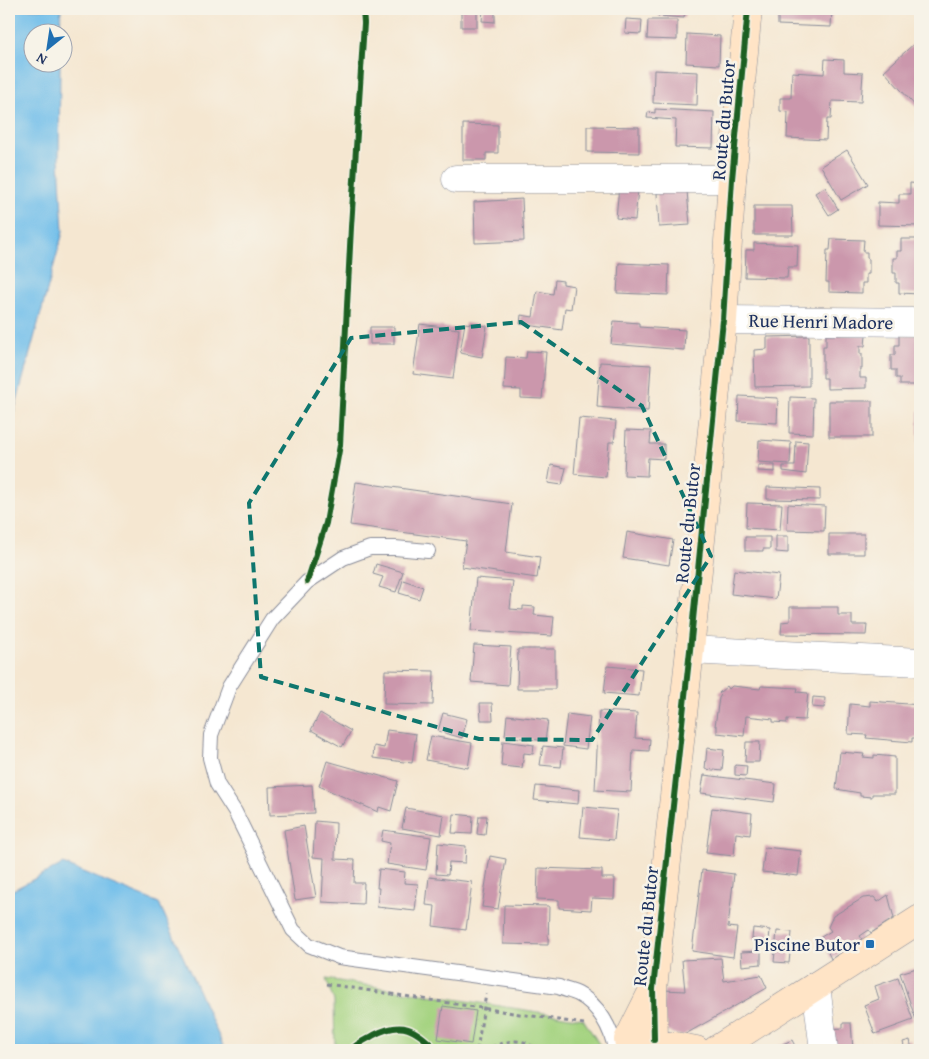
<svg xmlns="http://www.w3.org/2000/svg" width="929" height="1059" font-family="'Gentium Book Plus',serif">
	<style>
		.green { fill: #a4d380; stroke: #60816f }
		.water { fill: #6fbeea; stroke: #4576a4 }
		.building { fill: #cb97ac }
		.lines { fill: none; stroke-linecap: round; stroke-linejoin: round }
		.lane-casing { stroke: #888b98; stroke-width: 16 }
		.street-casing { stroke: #888b98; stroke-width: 29 }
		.secondary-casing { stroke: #888b98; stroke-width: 29 }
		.path { stroke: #888b98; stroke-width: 3; stroke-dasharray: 4 4; stroke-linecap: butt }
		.lane { stroke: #fff; stroke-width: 14 }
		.street { stroke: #fff; stroke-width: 28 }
		.secondary { stroke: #ffe4c6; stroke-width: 28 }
		.cycleway-casing { stroke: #f7f3e8; stroke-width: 9 }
		.cycleway { stroke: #1b5e20; stroke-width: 6 }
		.marked { fill: none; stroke: #0f766e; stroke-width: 4; stroke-dasharray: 10 6; stroke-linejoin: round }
		.poi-dot { fill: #1f6fb2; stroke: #f7f3e8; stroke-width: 2 }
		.labels { text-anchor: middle; stroke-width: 5; stroke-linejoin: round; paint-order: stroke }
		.street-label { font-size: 19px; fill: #1b2f5e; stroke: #f7f3e8 }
		.poi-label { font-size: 19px; fill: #1b2f5e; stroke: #f7f3e8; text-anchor: end }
	</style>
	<rect width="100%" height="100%" fill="#f7f3e8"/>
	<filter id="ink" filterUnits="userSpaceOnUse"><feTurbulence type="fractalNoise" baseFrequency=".02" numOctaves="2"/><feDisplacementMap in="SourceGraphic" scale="10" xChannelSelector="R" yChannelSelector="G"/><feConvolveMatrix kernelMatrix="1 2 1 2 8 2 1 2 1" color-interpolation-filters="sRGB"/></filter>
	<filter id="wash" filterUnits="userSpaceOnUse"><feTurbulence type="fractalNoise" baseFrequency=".0096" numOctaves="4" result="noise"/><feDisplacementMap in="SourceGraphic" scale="20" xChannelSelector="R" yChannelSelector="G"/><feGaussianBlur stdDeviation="1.12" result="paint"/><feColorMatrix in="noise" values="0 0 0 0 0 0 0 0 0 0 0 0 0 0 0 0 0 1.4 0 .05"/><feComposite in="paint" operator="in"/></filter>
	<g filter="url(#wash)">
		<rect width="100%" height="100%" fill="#f5e7d1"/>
		<path class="green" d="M326 979 583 1019 601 1047V1050H335L334 1001Z"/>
		<path class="water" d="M9 9H61L60 32H32V62L60 63 59 159 63 232 9 430Z
			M63 864 159 903 225 1050H9V892Z"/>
		<g id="blocks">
			<path class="building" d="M461 9H477V27H461Z
				M483 9H495V22L482 21Z
				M658 9H685L684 18 658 16Z
				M778 9H832L831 27 778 25Z
				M626 19 642 20 641 34 625 33Z
				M648 20H677V40L647 39Z
				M687 34 720 36 719 65 686 63Z
				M917 41 920 45V106L918 109 884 71Z
				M825 59 844 60V72L863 73 861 102 832 101 831 119H827L826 140 787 138 788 112 780 111V98H791L792 72 824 74Z
				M654 70 698 72 697 105 653 103Z
				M655 109 714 112 713 148 675 147 676 120 647 118 648 112 655 113Z
				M463 124 498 125V153H486V160H463Z
				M587 126 639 127V153L587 152Z
				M847 150 868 184 841 200 821 166Z
				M910 183 920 184V226L878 225V202L899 203V194H910Z
				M619 187 638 189 635 220 616 218Z
				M825 187 838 209 829 215 815 193Z
				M687 191 690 225 659 227 657 193Z
				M522 199 524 241 475 243 474 202Z
				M754 206H792L793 235H754Z
				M919 233H920V294L899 293V283H896V273H893V258H897V251H901V239H918Z
				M831 239 864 240 863 252H867V258L869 259V274H866V283H862V293L829 292V282H826L827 250H830Z
				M754 243 798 245 797 267H788L787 278 745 277 746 250H754Z
				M619 263 669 265 668 295 617 293Z
				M555 280 563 281V284L574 286 571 309 565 308 562 330 520 324 521 315 533 317 537 291 553 294Z
				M614 321 639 323V327L685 330 684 350 611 344Z
				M465 323 487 326 482 357 460 353Z
				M420 324 459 329 453 379 413 374Z
				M370 327H394V344H370Z
				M826 335H866L865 346H860V354H862V369H860V378H866V388L827 389V378H823V346H826Z
				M899 335H920V385H900V378H896V370H891V355H895V345H899Z
				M809 336V386L755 387 754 350 767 349V337Z
				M527 351 546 352 542 399 521 398V390L504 389 506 357 526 358Z
				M600 362 651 365 648 411 597 407Z
				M739 396 778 398 777 423 738 421Z
				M790 397 814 398 813 434 789 433Z
				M829 401H872V437H829Z
				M918 411H920V447H918Z
				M579 418 616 421 614 442H609L606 477 574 474Z
				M626 430 651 431 650 444H664V459L648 458 647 476 624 475Z
				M759 440 791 442 790 464 758 462Z
				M796 441 808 442 806 474 783 471V466H795Z
				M551 465 566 468 562 485 548 483Z
				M758 465H775V472L758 471Z
				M356 482 512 504 506 552 540 557 537 578 462 567 466 541 350 525Z
				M767 487 820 489V500L767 499Z
				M747 503 782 504 780 530 746 528Z
				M788 504 825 506 824 531 787 530Z
				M627 532 673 540 669 565 623 558Z
				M829 534H864V554H829Z
				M776 536H788V553L776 552Z
				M745 537H770V549H763V551H745Z
				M376 564 403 572 396 592 379 587 383 577 373 574Z
				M734 570 779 575 776 599 731 594Z
				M476 578 513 581 510 609 523 610V606L535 607 534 615 554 617 552 636 471 631Z
				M403 580 423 587 419 599 399 593Z
				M790 607H838V615H852V625H867L866 635 781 634 782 622 790 621Z
				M474 645 511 647 508 685 471 682Z
				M518 649H555V689H517Z
				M607 666 642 669 639 696 604 693Z
				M385 670 434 671 433 705 384 704Z
				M727 686 729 689 732 686 760 689 761 686 798 688 797 692 808 693 805 720 787 719V723L773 722V719L746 716 744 736 717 733V726H715L719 698 721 695 719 693Z
				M813 697 825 698 824 708 812 707Z
				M870 701 920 705V738H912V742L866 738 867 735 848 734 850 704 870 706Z
				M480 703H492L493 720H481Z
				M599 711 637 713 635 738 650 739 649 751 633 750 631 792 595 790Z
				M320 713 351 731 342 747 311 730Z
				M443 713 467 719 462 738 438 731Z
				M567 714 590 717 586 749 563 746Z
				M507 715 548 720 545 741 505 736Z
				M387 730 416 734 412 763 373 758 374 746 384 748Z
				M431 736 472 743 468 768 426 760Z
				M503 741 534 745 533 754 524 753 522 768 501 766Z
				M746 742H760L759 762H745Z
				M543 746 563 748 561 767 540 765Z
				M707 748 724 750 722 771 705 769Z
				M840 752 864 754 863 757 874 758V755L895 757V794H872V797L860 796V793L836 789Z
				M327 761 398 781 391 811 379 807 378 812 319 786Z
				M735 765 747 766 746 776 735 775Z
				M704 775 776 784 774 802 701 793Z
				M312 785 314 813 270 815 269 787Z
				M536 786 579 790 578 804 534 800Z
				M583 807 617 810 614 840 580 837Z
				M406 808 444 815 441 835 402 828Z
				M712 808 752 813 750 835 736 833 734 856 706 853Z
				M454 814 473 816 472 834 452 833Z
				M479 816H487L485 835 477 834Z
				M315 821 336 823 335 859 355 860 354 883H364L363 904 322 902 324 858 313 857Z
				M304 826 316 897 295 900 284 830Z
				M383 830 431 837 426 870 387 864 390 843 381 841Z
				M438 843 466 846 465 863 449 862 448 875 436 874Z
				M765 847 801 851 798 876 762 872Z
				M490 856 506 859 498 909 482 907Z
				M538 868 602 870V878H615L614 899 592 898 591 910 559 908V900L537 899Z
				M379 869 405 872 404 883 418 884 415 911 377 907 379 888H377Z
				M702 870 734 874 728 927 737 928 733 957 692 951Z
				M429 877 472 882 466 930 433 926 435 906 426 905Z
				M888 895 894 918 871 933 869 930 860 936 862 939 831 959 821 937 831 931 828 927 833 916 863 898 874 897 878 902Z
				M504 905 549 906 548 945 503 944Z
				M753 928 770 930 769 941 752 939Z
				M777 931 792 932 789 963 774 962Z
				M761 951V964L742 966 741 952Z
				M721 958 724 981 761 975 767 988 682 1036 662 1030 664 990 685 991 682 960Z
				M920 967V1028L919 1029 900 973Z
				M898 978 913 1020 875 1034 864 1005 879 999 875 986Z
				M443 1006 476 1011 471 1044 438 1039Z
				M843 1023H851L853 1050H831L829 1029 843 1028Z
				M792 1040 797 1050H769Z
				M910 1040 912 1050H905L903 1042Z"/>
		</g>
	</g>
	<g filter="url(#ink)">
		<use href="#blocks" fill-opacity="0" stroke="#888b98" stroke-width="1"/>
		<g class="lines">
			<defs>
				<path id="lane" d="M428 551 395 548H370L343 558 307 582 272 619 229 687 211 735 210 758 217 784 235 812 293 930 309 945 339 957 559 987C565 990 572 991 578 994 598 1004 612 1029 615 1050"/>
				<path id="street" d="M456 179H732
					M723 320 920 322
					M690 650 920 662
					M816 986 824 1050"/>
				<path id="secondary" d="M628 1040 651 994
					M654 1040 653 989 690 650 723 320 732 179 748 9
					M662 1046H675L696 1050
					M716 1050 920 919"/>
			</defs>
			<use href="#lane" class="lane-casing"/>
			<use href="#street" class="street-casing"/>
			<use href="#secondary" class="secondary-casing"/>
			<path class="path" d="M316 553C344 471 343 384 347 299 352 207 358 115 364 23L363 9
				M327 984 584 1024
				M351 1050C357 1043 366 1040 374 1035 404 1019 415 1030 437 1050
				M477 1050 486 994
				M484 1050C501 1043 522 1034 536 1050"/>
			<use href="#lane" class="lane"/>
			<use href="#street" class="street"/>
			<use href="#secondary" class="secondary"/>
			<defs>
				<path id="cycleway" d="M307 582 326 523 340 445 351 227 364 23 363 9
					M654 1040 653 989 690 650 723 320 732 179 748 9
					M351 1050C357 1043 366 1040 374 1035 404 1019 415 1030 437 1050"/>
			</defs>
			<use href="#cycleway" class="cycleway-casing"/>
			<use href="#cycleway" class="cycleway"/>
		</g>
	</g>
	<path class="marked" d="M521 322 642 406 711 556 592 740 479 739 261 677 249 503 351 338Z"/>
	<rect class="poi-dot" x="865" y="939" width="10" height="10" rx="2.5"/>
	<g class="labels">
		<g class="street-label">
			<text transform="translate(723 120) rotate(-85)" y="7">Route du Butor</text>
			<text transform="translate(821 321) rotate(1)" y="7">Rue Henri Madore</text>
			<text transform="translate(687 523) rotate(-84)" y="7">Route du Butor</text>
			<text transform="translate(645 926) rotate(-84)" y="7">Route du Butor</text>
		</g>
		<g class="poi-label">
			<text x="860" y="951">Piscine Butor</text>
		</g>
	</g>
	<rect width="929" height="1059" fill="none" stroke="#f7f3e8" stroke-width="30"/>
	<g transform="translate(48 48) rotate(210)"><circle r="24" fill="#f7f3e8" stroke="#9fa5b1"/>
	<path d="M0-4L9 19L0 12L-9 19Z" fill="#1f6fb2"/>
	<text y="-8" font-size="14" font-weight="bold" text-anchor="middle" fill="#1b2f5e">N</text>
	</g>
</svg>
